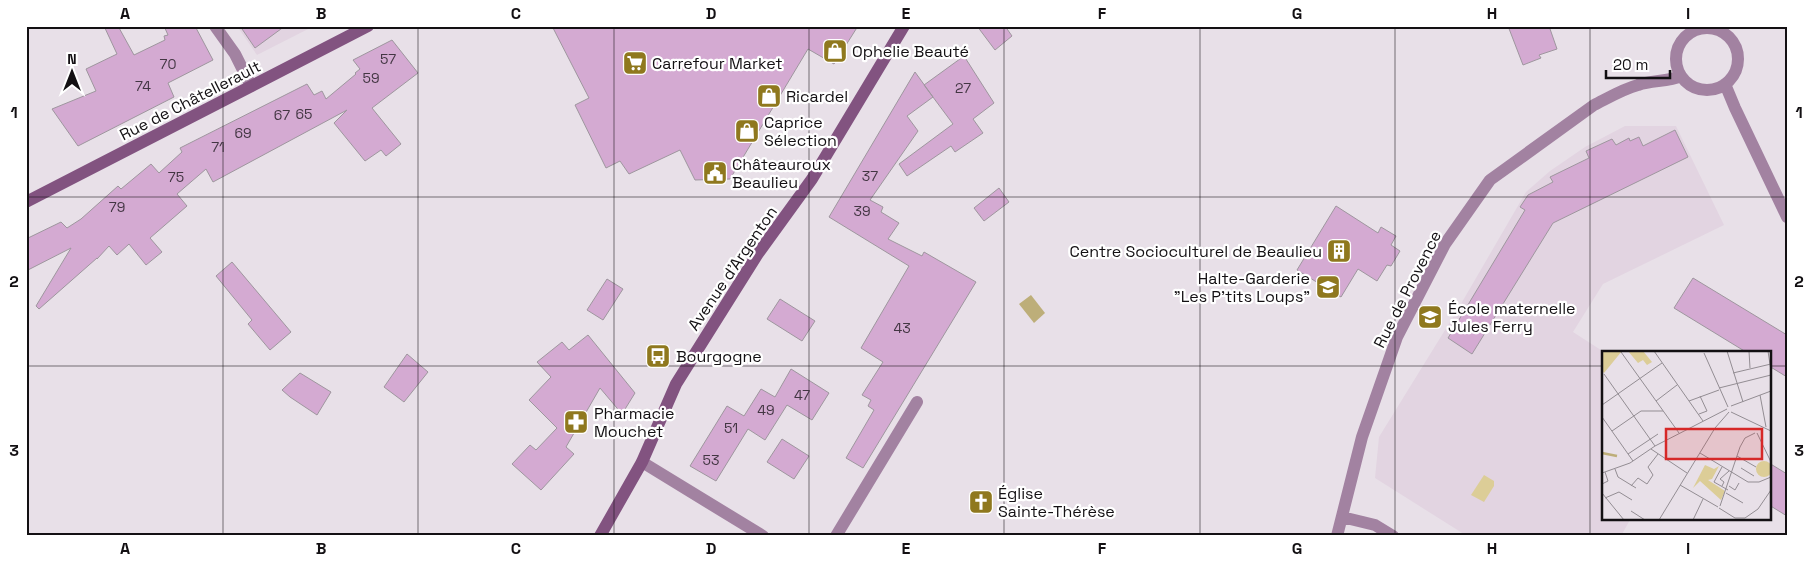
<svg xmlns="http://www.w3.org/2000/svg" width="1813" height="562" font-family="'Space Grotesk',sans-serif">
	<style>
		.built { fill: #e2d4e1 }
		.green { fill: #dccd97 }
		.water { fill: #bdae79 }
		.building { fill: #d4aad2; stroke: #9e969e }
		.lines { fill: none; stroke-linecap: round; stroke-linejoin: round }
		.minor { stroke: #a282a1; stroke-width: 12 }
		.secondary { stroke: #825380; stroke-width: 12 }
		.grid { fill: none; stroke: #131013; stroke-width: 1; stroke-opacity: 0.55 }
		.labels { text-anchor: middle; stroke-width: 4.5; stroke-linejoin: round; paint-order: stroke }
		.number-label { font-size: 14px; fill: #433643 }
		.poi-label { font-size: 16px; fill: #131013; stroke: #fff; text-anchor: start }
		.street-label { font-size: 16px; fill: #131013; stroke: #fff }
		.inset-river { fill: none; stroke: #bdae79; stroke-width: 2.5 }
		.inset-road { fill: none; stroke: #938d93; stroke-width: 1 }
		.view { fill: #d62828; fill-opacity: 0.15; stroke: #d62828; stroke-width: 2.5 }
		.inset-edge { fill: none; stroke: #131013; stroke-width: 2.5 }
		.neatline { fill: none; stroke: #131013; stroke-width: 2 }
		.grid-label { font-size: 16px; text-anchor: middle; font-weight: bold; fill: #131013 }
	</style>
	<rect width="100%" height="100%" fill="#e8e0e8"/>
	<path class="built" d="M237 26H314L257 55Z
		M1625 126H1676L1724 225 1603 284 1573 332 1604 352H1603V518H1631L1621 536H1467L1375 478 1379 437 1458 309 1526 192 1550 171 1585 147Z"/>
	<path class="green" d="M1484 475 1494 481V486L1484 502 1471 495Z"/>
	<path class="water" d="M1031 295 1045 313 1034 323 1019 304Z"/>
	<path class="building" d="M104 26H118L134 55 165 40 164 36 168 35 164 26H195L213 60 168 83 174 97 78 146 52 109 96 91 86 69 117 54Z
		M240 26H285L255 48Z
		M552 26H858L834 64 808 49 730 179 695 180 680 150 629 174 620 161 606 168 575 105 589 98Z
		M977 26H1005L1012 36 995 50Z
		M1508 26H1549L1557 49 1539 55 1541 58 1523 65Z
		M392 40 418 73 372 108 401 144 386 156 381 150 365 161 334 123 347 110 213 182 206 169 177 194 187 206 150 238 162 252 146 265 129 244 117 255 109 246 97 259V258L39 309 36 306 71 248 26 271V239L61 222 67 228 81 219 118 186 121 189 151 164 159 173 182 152 180 148 307 84 314 95 322 91 326 99 356 74 355 73 360 69 353 60Z
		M964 56 994 103 973 119 983 133 955 152 951 146 907 176 899 164 953 124 924 85Z
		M915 72 933 97 907 116 918 131 870 200 883 207 881 212 899 223 888 239 922 256 924 252 976 282 863 468 846 458 874 410 868 406 871 400 862 395 883 362 861 348 909 266 829 217Z
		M1675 130 1688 157 1553 223 1472 354 1448 338 1525 210 1520 207 1528 195 1553 182 1550 177 1589 158 1586 151 1612 139 1616 145 1629 138 1630 141 1639 137 1643 146Z
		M999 188 1009 202 984 221 974 208Z
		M1336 206 1378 233 1381 227 1396 236 1391 245 1400 251 1391 266 1387 265 1377 281 1358 269 1341 297 1297 270Z
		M232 262 291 332 270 350 248 324 252 320 216 276Z
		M1693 278 1787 335V377L1769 366V352H1746L1674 308Z
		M607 279 623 289 603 320 587 310Z
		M780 299 815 321 802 341 767 319Z
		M588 335 635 393 622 414 600 388 566 447 574 454 541 490 512 464 530 445 536 450 557 428 529 400 551 377 537 362 562 342 569 350Z
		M407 354 428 372 404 402 384 387Z
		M791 369 829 393 812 420 787 405 765 440 748 429 716 481 690 466 727 406 744 416 761 389 775 397Z
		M300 373 331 392 317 415 290 397 282 390Z
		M782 439 809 456 794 479 767 462Z
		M1769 463 1787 474V516L1769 505Z"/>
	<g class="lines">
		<path class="minor" d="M215 26 235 54 251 86
			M1676 59a31 31 0 1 1 62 0a31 31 0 1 1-62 0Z
			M1725 84 1735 108 1787 217
			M642 462 763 536
			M1342 517 1375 525 1393 536
			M836 536 917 402
			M1337 536 1362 437 1397 337 1445 244 1490 180 1594 105C1608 98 1623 89 1638 85 1652 80 1668 82 1681 76"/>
		<path class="secondary" d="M26 202 368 26
			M600 536 642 462 676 384 757 255 812 179 904 26"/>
	</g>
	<path class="grid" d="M223 26V536M418 26V536M614 26V536M809 26V536M1004 26V536M1200 26V536M1395 26V536M1590 26V536M26 197H1787M26 366H1603M1769 366H1787"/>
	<defs>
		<symbol id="shop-square" viewBox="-11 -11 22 22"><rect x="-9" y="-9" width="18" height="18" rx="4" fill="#8f781e" stroke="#fff"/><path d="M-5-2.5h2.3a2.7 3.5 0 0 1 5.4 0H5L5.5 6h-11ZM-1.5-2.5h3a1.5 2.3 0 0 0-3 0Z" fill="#fff"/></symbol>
		<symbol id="supermarket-square" viewBox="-11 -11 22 22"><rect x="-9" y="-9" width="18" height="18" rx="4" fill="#8f781e" stroke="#fff"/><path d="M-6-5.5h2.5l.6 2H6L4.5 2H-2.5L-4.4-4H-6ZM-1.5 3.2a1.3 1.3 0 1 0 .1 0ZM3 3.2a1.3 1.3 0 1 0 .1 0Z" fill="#fff"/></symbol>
		<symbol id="civic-square" viewBox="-11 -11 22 22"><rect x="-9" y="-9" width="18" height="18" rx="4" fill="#8f781e" stroke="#fff"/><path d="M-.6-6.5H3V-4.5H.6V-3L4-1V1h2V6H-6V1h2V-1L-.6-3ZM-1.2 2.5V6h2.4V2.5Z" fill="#fff"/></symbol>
		<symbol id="building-square" viewBox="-11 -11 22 22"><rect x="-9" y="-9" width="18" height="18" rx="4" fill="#8f781e" stroke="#fff"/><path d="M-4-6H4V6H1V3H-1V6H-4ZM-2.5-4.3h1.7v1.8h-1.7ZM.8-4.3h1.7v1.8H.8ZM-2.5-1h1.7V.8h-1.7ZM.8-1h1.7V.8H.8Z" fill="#fff"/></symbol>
		<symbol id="school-square" viewBox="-11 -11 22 22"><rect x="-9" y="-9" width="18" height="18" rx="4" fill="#8f781e" stroke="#fff"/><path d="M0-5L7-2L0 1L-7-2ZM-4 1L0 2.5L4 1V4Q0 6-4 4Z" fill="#fff"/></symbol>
		<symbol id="bus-square" viewBox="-11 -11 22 22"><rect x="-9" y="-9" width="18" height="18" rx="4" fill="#8f781e" stroke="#fff"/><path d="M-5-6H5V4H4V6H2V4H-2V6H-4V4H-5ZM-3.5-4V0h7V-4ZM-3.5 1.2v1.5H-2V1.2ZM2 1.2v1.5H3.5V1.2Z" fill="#fff"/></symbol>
		<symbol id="pharmacy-square" viewBox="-11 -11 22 22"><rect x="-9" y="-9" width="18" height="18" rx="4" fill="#8f781e" stroke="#fff"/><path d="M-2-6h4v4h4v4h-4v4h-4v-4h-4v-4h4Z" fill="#fff"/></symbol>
		<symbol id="church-square" viewBox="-11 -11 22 22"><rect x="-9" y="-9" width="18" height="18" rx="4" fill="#8f781e" stroke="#fff"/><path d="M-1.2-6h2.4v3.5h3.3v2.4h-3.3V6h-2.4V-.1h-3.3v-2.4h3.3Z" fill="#fff"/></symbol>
	</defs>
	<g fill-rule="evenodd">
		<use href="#shop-square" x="821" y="37" width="28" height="28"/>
		<use href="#supermarket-square" x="621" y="49" width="28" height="28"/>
		<use href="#shop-square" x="755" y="82" width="28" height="28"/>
		<use href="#shop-square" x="733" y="117" width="28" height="28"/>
		<use href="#civic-square" x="701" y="159" width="28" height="28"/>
		<use href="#building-square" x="1325" y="237" width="28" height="28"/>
		<use href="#school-square" x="1314" y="273" width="28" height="28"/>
		<use href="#school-square" x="1416" y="303" width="28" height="28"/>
		<use href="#bus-square" x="644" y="342" width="28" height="28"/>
		<use href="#pharmacy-square" x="562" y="408" width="28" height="28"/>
		<use href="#church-square" x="967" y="488" width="28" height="28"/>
	</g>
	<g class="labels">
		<g class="number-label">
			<text x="388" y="64">57</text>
			<text x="168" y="69">70</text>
			<text x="371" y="83">59</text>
			<text x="143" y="91">74</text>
			<text x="963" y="93">27</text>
			<text x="304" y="119">65</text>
			<text x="282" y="120">67</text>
			<text x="243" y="138">69</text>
			<text x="218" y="152">71</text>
			<text x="870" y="181">37</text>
			<text x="176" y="182">75</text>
			<text x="117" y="212">79</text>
			<text x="862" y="216">39</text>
			<text x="902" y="333">43</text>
			<text x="802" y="400">47</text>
			<text x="766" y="415">49</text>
			<text x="731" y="433">51</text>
			<text x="711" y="465">53</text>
		</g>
		<g class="poi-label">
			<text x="852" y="57">Ophelie Beauté</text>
			<text x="652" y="69">Carrefour Market</text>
			<text x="786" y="102">Ricardel</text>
			<text x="764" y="128">Caprice<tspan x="764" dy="18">Sélection</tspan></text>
			<text x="732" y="170">Châteauroux<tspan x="732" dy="18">Beaulieu</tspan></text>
			<text x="1322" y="257" text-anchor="end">Centre Socioculturel de Beaulieu</text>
			<text x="1310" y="284" text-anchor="end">Halte-Garderie<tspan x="1310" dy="18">"Les P'tits Loups"</tspan></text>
			<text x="1448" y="314">École maternelle<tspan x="1448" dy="18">Jules Ferry</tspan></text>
			<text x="676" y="362">Bourgogne</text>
			<text x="594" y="419">Pharmacie<tspan x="594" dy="18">Mouchet</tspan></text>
			<text x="998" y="499">Église<tspan x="998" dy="18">Sainte-Thérèse</tspan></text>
		</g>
		<g class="street-label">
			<text transform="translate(190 100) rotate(-27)" y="6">Rue de Châtellerault</text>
			<text transform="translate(732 268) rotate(-56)" y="6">Avenue d'Argenton</text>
			<text transform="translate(1407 289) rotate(-63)" y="6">Rue de Provence</text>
		</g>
	</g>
	<g transform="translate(1602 351)">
		<rect width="169" height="169" fill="#e8e0e8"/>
		<path d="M0 0H20L2 22 0 19ZM26 0H41L50 11 45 14 41 9 36 12ZM154 118a8 8 0 1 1 16 0a8 8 0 1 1-16 0ZM103 114 112 118 117 115 110 128 106 129 123 140 119 149 98 130 91 137Z" fill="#dccd97"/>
		<path class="inset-river" d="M0 102 15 105"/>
		<path class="inset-road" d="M52 0 101 70M125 0 141 51M147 0 148 17M166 0 169 20M19 1 77 82M102 2 126 56M131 22 169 13M2 23 53 95M117 37 169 24M158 44 164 76M54 50 75 34M87 50 117 39M0 54 60 12M129 55 169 40M129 61 169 80M97 63 105 60 98 45M0 66 31 110M10 80 39 60H61M155 82 169 111M49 98 85 122M98 102 146 131H157L169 126M26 103 56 83M135 105 154 116M120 116 112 131 126 139M139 117 152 125M13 118 16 126 34 137M0 122 28 112 53 95 125 58M0 133 6 130 3 121M78 134 116 156M29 135 36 127 45 133 51 124 46 116 56 103M120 135 122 131 118 128 127 120M127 135 133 139 137 132M0 142 22 169M124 142 141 152M3 147 17 141 30 149M118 155 138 96 143 87 153 82M117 157 133 167H143L156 158 169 139M29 160 43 169M57 169 113 77 127 61M91 169 101 148"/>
		<path class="view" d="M64 78H160V108H64Z"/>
		<rect width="169" height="169" class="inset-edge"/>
	</g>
	<rect width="1813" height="562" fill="none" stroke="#ffffff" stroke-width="55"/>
	<g transform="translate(72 72)" stroke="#ffffff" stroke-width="4" paint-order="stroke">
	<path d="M0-4L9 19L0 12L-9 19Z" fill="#131013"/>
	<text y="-8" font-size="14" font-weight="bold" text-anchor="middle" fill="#131013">N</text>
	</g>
	<path d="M1606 70v8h64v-8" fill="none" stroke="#131013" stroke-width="2.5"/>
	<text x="1613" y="70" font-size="15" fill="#131013" stroke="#ffffff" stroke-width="4" paint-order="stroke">20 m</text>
	<rect x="28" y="28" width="1758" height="506" class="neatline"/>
	<g class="grid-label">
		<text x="125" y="19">A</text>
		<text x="321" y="19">B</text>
		<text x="516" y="19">C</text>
		<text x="711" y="19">D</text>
		<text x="906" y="19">E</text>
		<text x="1102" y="19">F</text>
		<text x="1297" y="19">G</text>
		<text x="1492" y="19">H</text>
		<text x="1688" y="19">I</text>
		<text x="14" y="118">1</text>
		<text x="1799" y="118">1</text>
		<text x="14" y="287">2</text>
		<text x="1799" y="287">2</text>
		<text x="14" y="456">3</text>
		<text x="1799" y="456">3</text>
		<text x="125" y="554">A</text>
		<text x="321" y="554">B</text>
		<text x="516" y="554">C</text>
		<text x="711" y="554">D</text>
		<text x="906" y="554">E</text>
		<text x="1102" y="554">F</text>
		<text x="1297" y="554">G</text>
		<text x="1492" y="554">H</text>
		<text x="1688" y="554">I</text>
	</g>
</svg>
